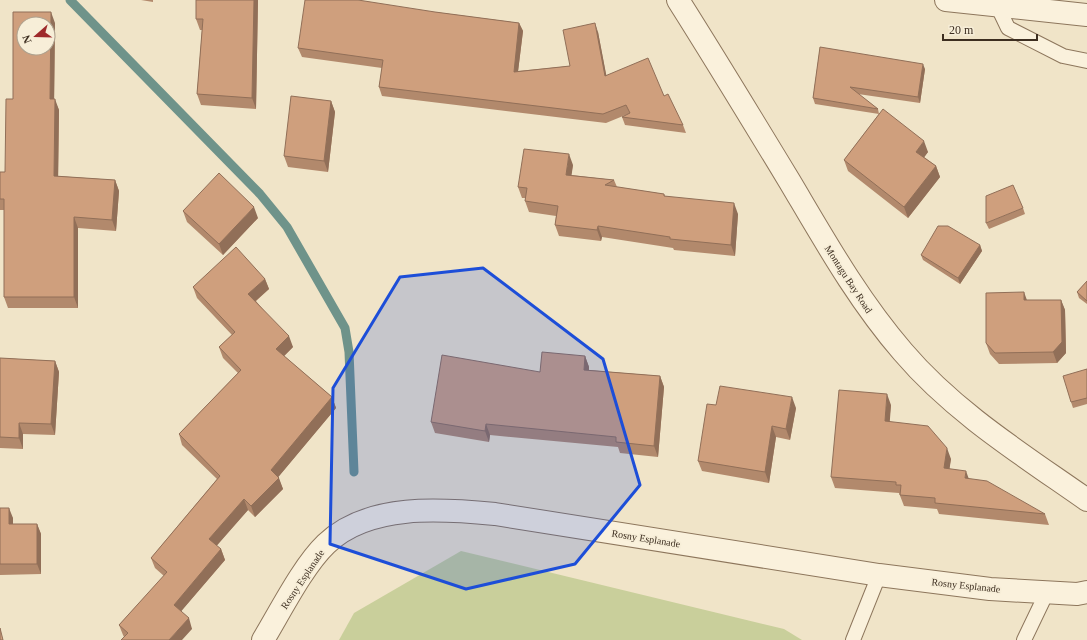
<svg xmlns="http://www.w3.org/2000/svg" width="1087" height="640" font-family="Georgia,serif">
	<style>
		.green { fill: #c9cf9b }
		.lines { fill: none; stroke-linecap: round; stroke-linejoin: round }
		.stream { stroke: #6f938a; stroke-width: 9 }
		.lane-casing { stroke: #8d765c; stroke-width: 16 }
		.street-casing { stroke: #8d765c; stroke-width: 24 }
		.lane { stroke: #faf1dc; stroke-width: 14 }
		.street { stroke: #faf1dc; stroke-width: 22 }
		.wall { fill: #b2896c }
		.shaded-wall { fill: #916f58 }
		.building { fill: #cf9f7d; stroke: #916f58; fill-rule: evenodd }
		.marked { fill: #1d4ed8; fill-opacity: 0.2; stroke: #1d4ed8; stroke-width: 3; stroke-linejoin: round }
		.labels { text-anchor: middle; stroke-width: 3.5; stroke-linejoin: round; paint-order: stroke }
		.street-label { font-size: 10px; fill: #3d2e20; stroke: #f7eed8 }
	</style>
	<rect width="100%" height="100%" fill="#f0e4c8"/>
	<path class="green" d="M461 551 784 629 802 640H339L354 613Z"/>
	<g class="lines">
		<path class="stream" d="M70 0 260 194 287 227 345 328 349 352 354 472"/>
		<defs>
			<path id="lane" d="M997 5 1008 28 1063 56 1087 61
				M853 640 879 575
				M1024 640 1047 592"/>
			<path id="street" d="M678 0C716 60 753 121 790 182 825 241 858 300 903 352 954 412 1023 455 1087 500
				M946 0 1087 15
				M263 640C280 612 303 566 326 544 368 503 442 509 495 514L879 575 990 589 1077 594 1087 592"/>
		</defs>
		<use href="#lane" class="lane-casing"/>
		<use href="#street" class="street-casing"/>
		<use href="#lane" class="lane"/>
		<use href="#street" class="street"/>
	</g>
	<path class="wall" d="M141 0H153V2Z
		M196 0H258L256 109 201 105 197 94 202 30H200L196 19Z
		M435 12 519 23 523 31 518 71 570 66 598 32 606 75 664 96 683 125 686 133 625 125 622 117 628 114 606 123 382 96 379 87 382 68 302 57 298 48Z
		M55 23 54 99 59 110 58 176 115 180 119 191 116 231 78 228V308H8L4 297V210H0V172H5L13 99Z
		M820 47 925 69 920 103 858 94 878 109 879 114 928 152 924 157 936 166 940 177 908 218 848 171 844 160 879 114 815 104 813 98Z
		M331 101 335 112 328 172 288 167 284 156Z
		M573 165 571 175 614 180 617 187 664 194 665 196 738 214 735 256 674 250 673 248 602 237 601 241 559 236 555 225 556 216 529 212 525 201V198H522L518 187Z
		M1023 208 1025 214 989 229 986 223Z
		M183 211 258 218 223 255 187 222Z
		M980 245 982 251 960 284 923 260 921 255Z
		M265 279 269 289 256 301 293 347 284 356 332 397 336 408 278 477 283 489 255 517 248 510 216 546 221 549 225 560 181 611 192 629 124 637 123 635 119 625 164 576 155 568 151 558 217 479 182 445 179 434 238 373 223 358 219 347 232 335 197 298 193 287Z
		M1087 281V304L1079 298 1077 292Z
		M1027 300H1061L1065 310 1066 353 1057 363 999 364 990 354 986 343Z
		M585 356 589 367V370L660 376 664 387 658 457 620 453 618 447 490 435 489 442 435 433 431 422 540 372Z
		M0 358 55 361 59 372 55 435 23 434V449L0 448Z
		M1087 369V404L1073 408 1071 402Z
		M891 405 889 422 951 459 949 469 968 479 1045 514 1049 525 939 514 937 509 904 506 899 493 835 488 831 477Z
		M796 408 790 440 776 437 769 483 702 471 698 461Z
		M0 508 13 518V524H37L41 534V574L0 575Z"/>
	<path class="shaded-wall" d="M254 0H258L256 109 252 98Z
		M51 12 55 23 54 110 50 99Z
		M519 23 523 31 517 80 514 72Z
		M595 23 598 32 608 84 605 76Z
		M923 64 925 69 920 103 918 97Z
		M55 99 59 110 58 187 54 176Z
		M331 101 335 112 328 172 324 161Z
		M924 141 928 152 920 163 916 152Z
		M569 154 573 165 570 186 566 175Z
		M936 166 940 177 908 218 904 207Z
		M115 180 119 191 116 231 112 220Z
		M734 203 738 214 735 256 731 245Z
		M254 207 258 218 223 255 219 244Z
		M74 217 78 228V308L74 297Z
		M598 226 602 237 601 241 597 230Z
		M980 245 982 251 960 284 958 278Z
		M265 279 269 289 252 304 248 294Z
		M1024 292 1028 303 1024 300Z
		M1061 300 1065 310 1066 353 1057 363 1053 352Z
		M289 336 293 347 280 360 276 349Z
		M585 356 589 367 588 381 584 370Z
		M55 361 59 372 55 435 51 424Z
		M660 376 664 387 658 457 654 446Z
		M887 394 891 405 889 432 885 421Z
		M332 397 336 408 275 481 271 470Z
		M792 397 796 408 790 440 786 429Z
		M19 423 23 434V449L19 438Z
		M486 424 490 435 489 442 485 431Z
		M772 426 776 437 769 483 765 472Z
		M947 448 951 459 948 479 944 468Z
		M966 471 970 482 965 478Z
		M279 478 283 489 255 517 251 506Z
		M244 499 248 510 213 550 209 539Z
		M9 508 13 518V534L9 524Z
		M37 524 41 534V574L37 564Z
		M221 549 225 560 178 615 174 605Z
		M189 618 192 629 182 640H169Z"/>
	<path class="building" d="M196 0H254L252 98 197 94 203 19H196Z
		M305 0H358L435 12 519 23 514 72 570 66 563 30 595 23 605 76 648 58 664 96 668 94 683 125 622 117 630 113 626 105 603 114 379 87 383 60 298 48Z
		M13 12H51L50 99H55L54 176 115 180 112 220 74 217V297H4V199H0V172H5L6 99H13ZM24 24H48V48H24Z
		M820 47 923 64 918 97 850 87 878 109 813 98Z
		M291 96 331 101 324 161 284 156Z
		M883 109 924 141 916 152 936 166 904 207 844 160Z
		M524 149 569 154 566 175 614 180 605 185 664 194V196L734 203 731 245 670 239V237L598 226 597 230 555 225 558 206 525 201 527 188 518 187Z
		M219 173 254 207 219 244 183 211Z
		M1013 185 1023 208 986 223V196Z
		M938 226H948L980 245 958 278 921 255Z
		M236 247 265 279 248 294 289 336 276 349 332 397 271 470 279 478 251 506 244 499 209 539 221 549 174 605 189 618 169 640H121L128 633 119 625 167 572 151 558 220 476 179 434 241 370 219 347 235 332 193 287Z
		M1087 281V301L1077 292Z
		M1024 292V300H1061L1062 342 1053 352 995 353 986 343V293Z
		M542 352 585 356 584 370 660 376 654 446 616 442V437L486 424 485 431 431 422 442 355 540 372Z
		M0 358 55 361 51 424 19 423V438L0 437Z
		M1087 369V398L1071 402 1063 376Z
		M720 386 792 397 786 429 772 426 765 472 698 461 707 404 716 405Z
		M839 390 887 394 885 421 928 426 947 448 944 468 966 471 965 478 987 481 1045 514 935 503V498L900 495 901 485H896V482L831 477Z
		M0 508H9V524H37V564H0Z
		M0 628 3 640H0Z"/>
	<path class="marked" d="M483 268 603 359 640 485 575 564 466 589 330 544 333 388 400 277Z"/>
	<g class="labels">
		<g class="street-label">
			<text transform="translate(849 279) rotate(57)" y="4">Montagu Bay Road</text>
			<text transform="translate(646 538) rotate(9)" y="4">Rosny Esplanade</text>
			<text transform="translate(302 579) rotate(-56)" y="4">Rosny Esplanade</text>
			<text transform="translate(966 585) rotate(6)" y="4">Rosny Esplanade</text>
		</g>
	</g>
	<g transform="translate(36 36) rotate(250)"><circle r="19" fill="#f7eed8" stroke="#ada18e"/>
	<path d="M0-3L7 15L0 10L-7 15Z" fill="#9e2a2b"/>
	<text y="-6" font-size="11" font-weight="bold" text-anchor="middle" fill="#3d2e20">N</text>
	</g>
	<path d="M943 34v6h94v-6" fill="none" stroke="#3d2e20" stroke-width="2"/>
	<text x="949" y="34" font-size="12" fill="#3d2e20" stroke="#f7eed8" stroke-width="3" paint-order="stroke">20 m</text>
</svg>
